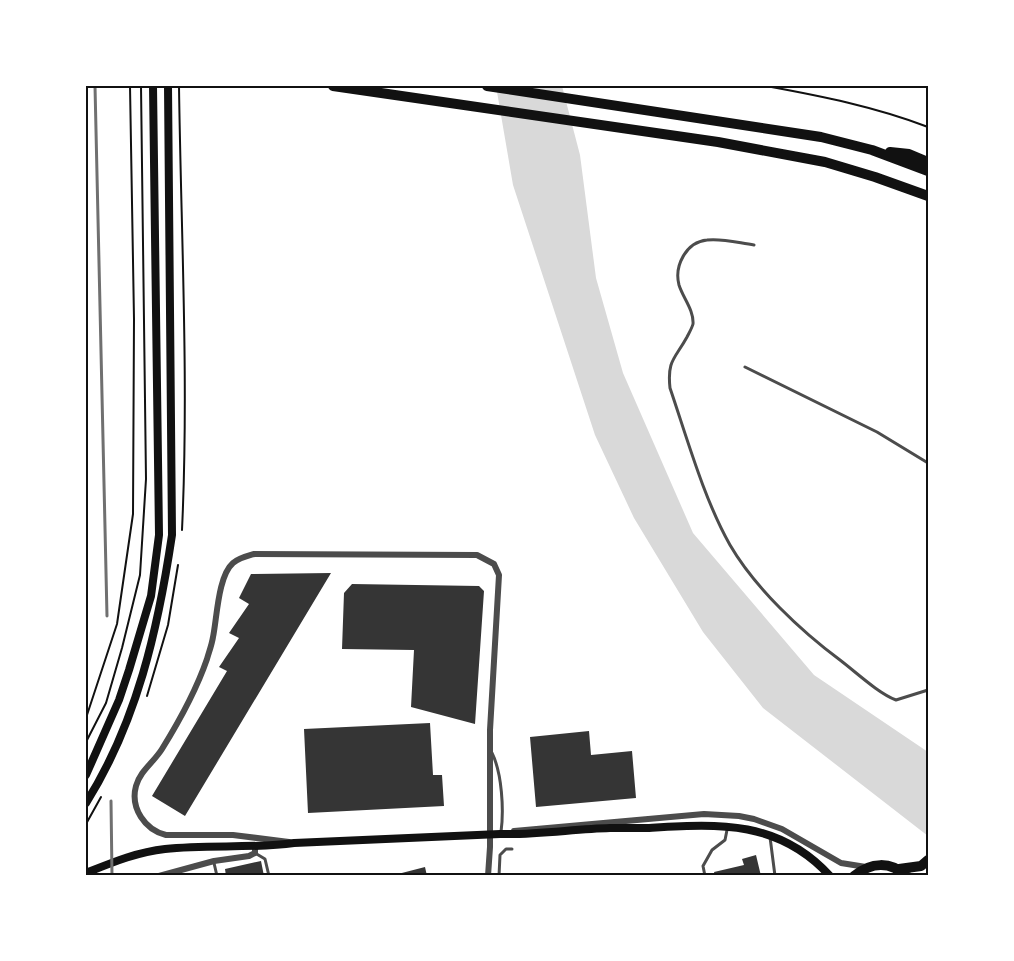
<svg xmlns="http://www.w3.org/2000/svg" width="1014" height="961" font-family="Helvetica,sans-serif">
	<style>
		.water { fill: #d9d9d9 }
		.building { fill: #353535 }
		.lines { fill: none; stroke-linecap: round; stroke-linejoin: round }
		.path { stroke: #111; stroke-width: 2 }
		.service { stroke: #4c4c4c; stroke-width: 3 }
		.minor { stroke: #4c4c4c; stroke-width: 6 }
		.secondary { stroke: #111; stroke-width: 8 }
		.trunk { stroke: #111; stroke-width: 10 }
		.motorway { stroke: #111; stroke-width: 10 }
		.rail { stroke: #707070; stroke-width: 3 }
		.neatline { fill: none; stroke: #111; stroke-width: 2 }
	</style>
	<rect width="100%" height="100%" fill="#fff"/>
	<path class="water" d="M496 86H562L580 155 596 278 623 373 693 533 814 675 928 752V836L763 708 703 632 634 518 595 435 513 185Z"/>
	<path class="building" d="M331 573 185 816 152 796 227 671 219 667 239 638 229 633 249 604 239 598 251 574Z
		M352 584 479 586 484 591 475 724 411 707 414 650 342 649 344 593Z
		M430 723 433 775H442L444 806 308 813 304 729Z
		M589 731 591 755 632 751 636 798 536 807 530 737Z
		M756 855 761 876H715L714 872 744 865 742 859Z
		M261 861 264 876H226L225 869Z
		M425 867 427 876H394V875Z"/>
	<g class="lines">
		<path class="path" d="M179 86C181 233 189 382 182 530
			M766 86C821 96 876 107 928 127
			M147 696 168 625 178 565
			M86 718 117 624 133 514 134 319 130 86
			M86 742 106 703 122 648 140 575 146 479 141 86
			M86 824 101 797"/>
		<path class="service" d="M754 245C739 243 722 238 707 240 686 242 674 266 679 285 683 298 694 310 693 324 692 328 689 333 687 337 675 359 667 360 670 388 687 438 704 499 730 545 755 588 801 631 840 660 857 673 878 693 896 700L928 690
			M745 367 877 432 928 463
			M492 753C502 773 504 810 501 832
			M770 837 775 876
			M255 853 265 859 269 876
			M214 863 217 876
			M499 876 500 855 506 849H512
			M705 876 703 866 712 850 725 840 727 830"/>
		<path class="minor" d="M514 831 704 814 739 816 754 819 782 829 841 863 866 867
			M289 842 233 835H166C145 830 130 808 136 786 140 771 154 762 162 749 180 720 196 691 207 659 209 652 212 644 213 637 217 618 218 576 233 563 239 558 247 556 254 554L477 555 494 564 499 575 490 730V847L488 876
			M159 876 214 861 249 856 255 853V846"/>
		<path class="secondary" d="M86 775 119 700 129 670 151 596 159 535 153 86
			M86 803C137 722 158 629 172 535L168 86
			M86 873C111 863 137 852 165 849 208 844 251 849 294 843L500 834C537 835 574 829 610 828 623 828 635 828 647 828 717 824 778 819 830 876"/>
		<path class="trunk" d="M899 869 921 866 928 860
			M854 876C871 862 890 861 907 876"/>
		<path class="motorway" d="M333 86 718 142 825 162 875 177 928 196
			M487 86 821 137 872 150 928 171
			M890 152 909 154 928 162"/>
		<path class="rail" d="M95 86 107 616
			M111 801 112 876"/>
	</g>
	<rect width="1014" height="961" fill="none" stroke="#ffffff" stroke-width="174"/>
	<rect x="87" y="87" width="840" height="787" class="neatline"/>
</svg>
